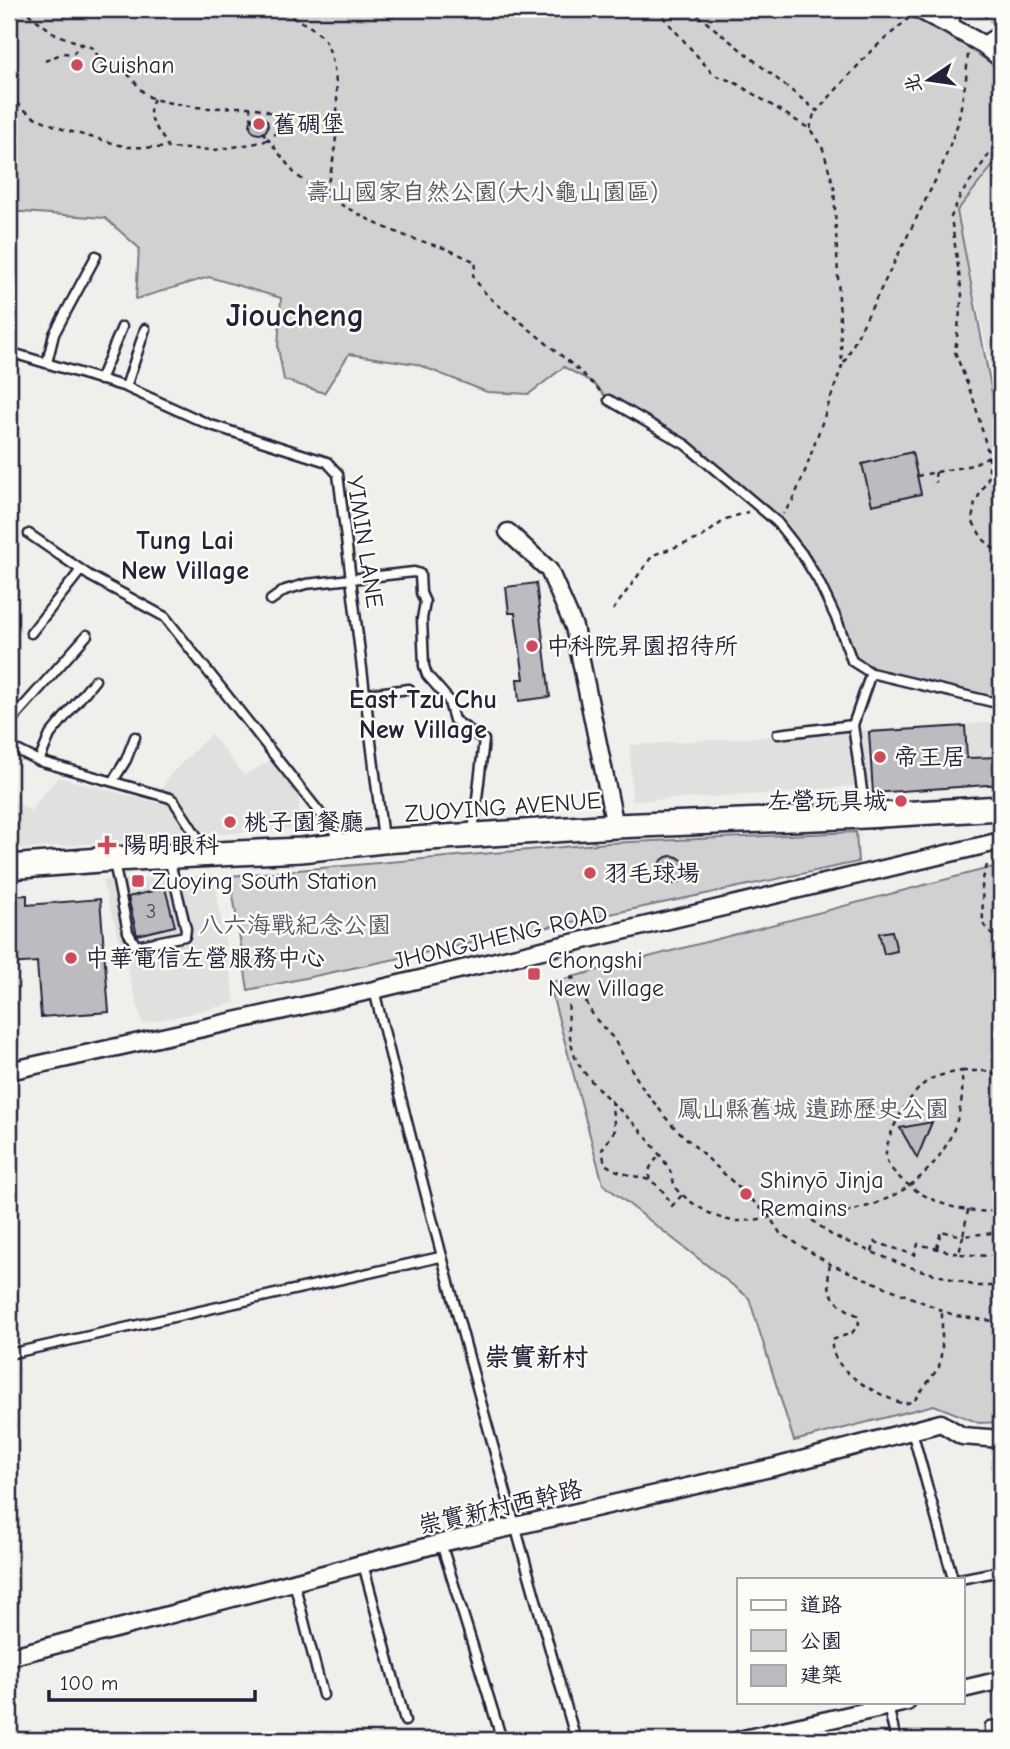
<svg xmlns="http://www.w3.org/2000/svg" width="1010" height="1749" font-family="'Comic Neue','LXGW WenKai TC',sans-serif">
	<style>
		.built { fill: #e0e0df }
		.green { fill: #d2d1d1; stroke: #7a7a86; stroke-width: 2 }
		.building { fill: #bcbcc0; stroke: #22223b; stroke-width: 2 }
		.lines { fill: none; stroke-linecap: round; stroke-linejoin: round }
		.lane-casing { stroke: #22223b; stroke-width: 13 }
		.street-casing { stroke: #22223b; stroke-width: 21 }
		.secondary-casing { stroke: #22223b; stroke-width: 28 }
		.path { stroke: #22223b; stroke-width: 2.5; stroke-dasharray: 5 5; stroke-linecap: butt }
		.lane { stroke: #fdfcf7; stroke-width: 8 }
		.street { stroke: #fdfcf7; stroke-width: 16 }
		.secondary { stroke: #fdfcf7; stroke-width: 23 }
		.poi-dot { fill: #d1495b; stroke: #fdfcf7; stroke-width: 2.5 }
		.labels { text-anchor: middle; stroke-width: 5; stroke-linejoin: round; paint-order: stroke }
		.number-label { font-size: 21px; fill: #48485c }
		.poi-label { font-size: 24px; fill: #22223b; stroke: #fdfcf7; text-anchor: start }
		.park-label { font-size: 24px; fill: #575768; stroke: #fdfcf7 }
		.street-label { font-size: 24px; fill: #22223b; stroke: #fdfcf7 }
		.neighbourhood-label { font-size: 26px; font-weight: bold; fill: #22223b; stroke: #fdfcf7 }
		.district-label { font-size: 32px; font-weight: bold; fill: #22223b; stroke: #fdfcf7 }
	</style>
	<rect width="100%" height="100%" fill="#f0efec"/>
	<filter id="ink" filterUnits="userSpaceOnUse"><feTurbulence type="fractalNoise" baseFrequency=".0143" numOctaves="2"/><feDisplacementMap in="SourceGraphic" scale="14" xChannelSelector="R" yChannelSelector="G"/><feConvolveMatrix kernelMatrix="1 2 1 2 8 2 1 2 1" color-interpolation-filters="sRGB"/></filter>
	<g filter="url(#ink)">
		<path class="built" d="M1001 155V414L957 211Z
			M1001 722V769L787 793 632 801 630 745Z
			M211 734 244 775 271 760 299 798V828L9 850V797L30 811 58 777 158 803 167 778Z
			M214 875 235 1003 143 1024 102 880Z"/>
		<path class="green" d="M9 9H910L1001 70V155L957 211 1001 439V704L871 673 852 661 818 580 777 522 686 445 609 400 592 382 564 367 529 394 487 392 416 364 349 354 324 393 284 380 278 348 281 298 209 277 136 299 139 248 105 218 9 211Z
			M856 832 858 862 248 990 230 876 608 843Z
			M1001 865V1422L979 1423 934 1405 794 1441 749 1298 603 1184 549 983Z"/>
		<path class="building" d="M250 125a9 9 0 1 1 18 0a9 9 0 1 1-18 0Z
			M912 452 921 494 872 505 862 464Z
			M536 583 550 697 519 701 517 679H524L515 613H509L506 587Z
			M965 726 967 758 1001 757V784L873 793 869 732Z
			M658 870a14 14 0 1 1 28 0a14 14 0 1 1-28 0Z
			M165 888 175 926 137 935 128 897Z
			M27 895V905L100 899 109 1012 41 1017 37 962 9 964V896Z
			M892 931 897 951 884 954 879 933Z
			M932 1122 917 1158 900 1128Z"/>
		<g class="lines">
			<defs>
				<path id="lane" d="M9 352 126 387 208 424 327 462 338 474 383 839
					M47 363 54 334 96 256
					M100 380 122 327
					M126 387 145 329
					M609 400 686 445 777 522 802 554 818 580 837 620 852 661 871 673 853 725 865 812
					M29 534 90 576 165 617 342 841
					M271 600 285 590 306 584 414 572 420 574 421 593 425 602 422 619 424 666 427 675 448 699 454 720 484 740 473 832
					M31 633 81 570
					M871 673 1001 704
					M367 694 409 689
					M9 723 87 635
					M778 734 853 725
					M9 746 39 761 170 798 174 801 207 852
					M39 761 50 735 95 680
					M113 781 126 760 135 737
					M114 862 128 932 136 946 185 936 186 929 169 858
					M374 990C436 1242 504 1491 576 1740
					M9 1354 440 1257
					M912 1431 953 1579
					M441 1543 502 1740
					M363 1564 405 1721
					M960 1579 1001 1571
					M294 1582 323 1695
					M888 1706 896 1740
					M991 1740 990 1726 1001 1725"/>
				<path id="street" d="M917 9 950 26 952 9
					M950 26 984 45 1001 34
					M984 45 1001 59
					M508 532 549 570 574 627 615 826
					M9 1071 374 990 1001 841
					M9 1657 441 1543 775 1467 941 1423 962 1436 1001 1439
					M963 1689 1001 1680
					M739 1740 907 1702"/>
				<path id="secondary" d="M9 867 113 859 301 850 383 841 615 826 865 816 1001 808"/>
			</defs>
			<use href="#lane" class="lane-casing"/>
			<use href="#street" class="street-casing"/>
			<use href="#secondary" class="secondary-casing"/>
			<path class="path" d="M9 9 25 11 55 34 93 48 102 63C134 65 133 91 154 99 163 102 199 108 208 108 234 109 261 100 281 121L275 134 268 139 295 174 323 195 379 225 408 237 447 249 476 262 473 275C485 299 506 310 527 327 551 348 579 368 601 392
				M273 9C288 16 314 25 324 39 344 71 339 160 324 193
				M656 9 714 75 734 82 810 129 823 149 834 187 842 366 804 474 793 500 783 514
				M690 9 817 111 871 51 909 18
				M976 9V12L988 17 992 22
				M985 9 999 19
				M45 61 63 53 73 54 81 44
				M9 97 32 116 65 130 127 147 168 148
				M154 99C142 118 161 130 168 148L215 150 263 142 268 139 251 117 250 107
				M810 129 815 110
				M844 363 941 169 958 123 966 79 968 54
				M989 456V476L975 503 972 520 982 538 1001 556
				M936 472 934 481 936 482
				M917 476 972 465 989 456 975 404 955 352 962 295 951 217 960 196 992 150 1001 120
				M613 610 653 555 701 538 726 519 748 512
				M987 865 982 882 983 924 1001 946
				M572 975C568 1001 566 1028 574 1054 583 1082 631 1116 650 1142 657 1151 666 1162 671 1173 674 1180 673 1187 679 1192 691 1203 708 1214 724 1219 745 1225 767 1216 787 1215 803 1214 820 1215 835 1213 898 1206 950 1167 961 1103 963 1092 962 1081 962 1071 952 1073 941 1074 931 1079 913 1087 884 1136 886 1157 887 1165 895 1173 901 1179 927 1202 966 1216 1001 1210
				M572 975 594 1017 613 1038 642 1087 670 1123 769 1216 780 1233 830 1264 956 1316 1001 1322
				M962 1071H984L1001 1076
				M611 1100 615 1130 602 1150 605 1164C634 1184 653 1167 672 1206L682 1195
				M649 1180 650 1168 659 1155
				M968 1210 963 1236 1001 1232
				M804 1214 833 1236 906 1266 976 1286H1001
				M937 1248 941 1231 963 1236 959 1254 988 1256 1001 1253
				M872 1252 875 1242 915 1255 918 1244 959 1254
				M830 1264C825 1291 832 1303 857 1315L859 1324 852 1333 832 1340C828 1371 880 1396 904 1404L914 1401 939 1367 942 1349V1312"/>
			<use href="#lane" class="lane"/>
			<use href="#street" class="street"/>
			<use href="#secondary" class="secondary"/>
		</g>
	</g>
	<g class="poi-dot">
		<circle cx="77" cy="65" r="7"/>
		<circle cx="259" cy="124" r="7"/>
		<circle cx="532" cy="646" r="7"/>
		<circle cx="880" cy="757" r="7"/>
		<circle cx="901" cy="801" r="7"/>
		<circle cx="230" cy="822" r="7"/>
		<path d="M103.5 834.5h7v7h7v7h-7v7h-7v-7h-7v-7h7z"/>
		<circle cx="590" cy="873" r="7"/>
		<rect x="131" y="874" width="14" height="14" rx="3.5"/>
		<circle cx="71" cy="958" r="7"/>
		<rect x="527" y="967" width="14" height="14" rx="3.5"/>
		<circle cx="746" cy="1194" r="7"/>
	</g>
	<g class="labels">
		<g class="number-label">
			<text x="151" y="918">3</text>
		</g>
		<g class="poi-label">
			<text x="91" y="73">Guishan</text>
			<text x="273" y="132">舊碉堡</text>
			<text x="546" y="654">中科院昇園招待所</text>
			<text x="894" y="765">帝王居</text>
			<text x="887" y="809" text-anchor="end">左營玩具城</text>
			<text x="244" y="830">桃子園餐廳</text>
			<text x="123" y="853">陽明眼科</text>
			<text x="604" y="881">羽毛球場</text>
			<text x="152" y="889">Zuoying South Station</text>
			<text x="85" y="966">中華電信左營服務中心</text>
			<text x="548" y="968">Chongshi<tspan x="548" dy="28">New Village</tspan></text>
			<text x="760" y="1188">Shinyō Jinja<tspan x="760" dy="28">Remains</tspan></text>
		</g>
		<g class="park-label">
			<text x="482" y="200">壽山國家自然公園(大小龜山園區)</text>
			<text x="295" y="933">八六海戰紀念公園</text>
			<text x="813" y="1117">鳳山縣舊城 遺跡歷史公園</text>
		</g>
		<g class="street-label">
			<text transform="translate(365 542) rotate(81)" y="8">YIMIN LANE</text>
			<text transform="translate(503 807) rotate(-4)" y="8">ZUOYING AVENUE</text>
			<text transform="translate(500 937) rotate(-13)" y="8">JHONGJHENG ROAD</text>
			<text transform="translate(500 1507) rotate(-13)" y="8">崇實新村西幹路</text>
		</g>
		<g class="neighbourhood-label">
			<text x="185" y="549">Tung Lai<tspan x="185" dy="30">New Village</tspan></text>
			<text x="423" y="708">East Tzu Chu<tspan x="423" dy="30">New Village</tspan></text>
			<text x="536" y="1366">崇實新村</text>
		</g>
		<g class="district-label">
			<text x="295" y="326">Jioucheng</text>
		</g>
	</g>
	<rect width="1010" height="1749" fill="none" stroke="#fdfcf7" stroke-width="35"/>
	<rect x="18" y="18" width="975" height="1714" fill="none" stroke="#22223b" stroke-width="2.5" filter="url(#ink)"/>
	<rect x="737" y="1578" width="228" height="126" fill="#fdfcf7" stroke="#a5a5ac" stroke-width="2"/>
	<rect x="751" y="1600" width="35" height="10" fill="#fdfcf7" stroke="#a5a5ac" stroke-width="2"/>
	<text x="800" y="1612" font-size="21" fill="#22223b">道路</text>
	<rect x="751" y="1630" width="35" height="21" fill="#d2d1d1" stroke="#a5a5ac" stroke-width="2"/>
	<text x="800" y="1648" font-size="21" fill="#22223b">公園</text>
	<rect x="751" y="1665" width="35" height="21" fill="#bcbcc0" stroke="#a5a5ac" stroke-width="2"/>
	<text x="800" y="1682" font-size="21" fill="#22223b">建築</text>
	<g transform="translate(929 80) rotate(257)" stroke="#fdfcf7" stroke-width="5" paint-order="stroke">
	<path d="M0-5L12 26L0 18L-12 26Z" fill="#22223b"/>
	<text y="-10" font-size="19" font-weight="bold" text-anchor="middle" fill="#22223b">北</text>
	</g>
	<path d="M49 1690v10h206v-10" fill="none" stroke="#22223b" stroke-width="3.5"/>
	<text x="60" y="1690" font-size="21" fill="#22223b" stroke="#fdfcf7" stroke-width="5" paint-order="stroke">100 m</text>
</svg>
